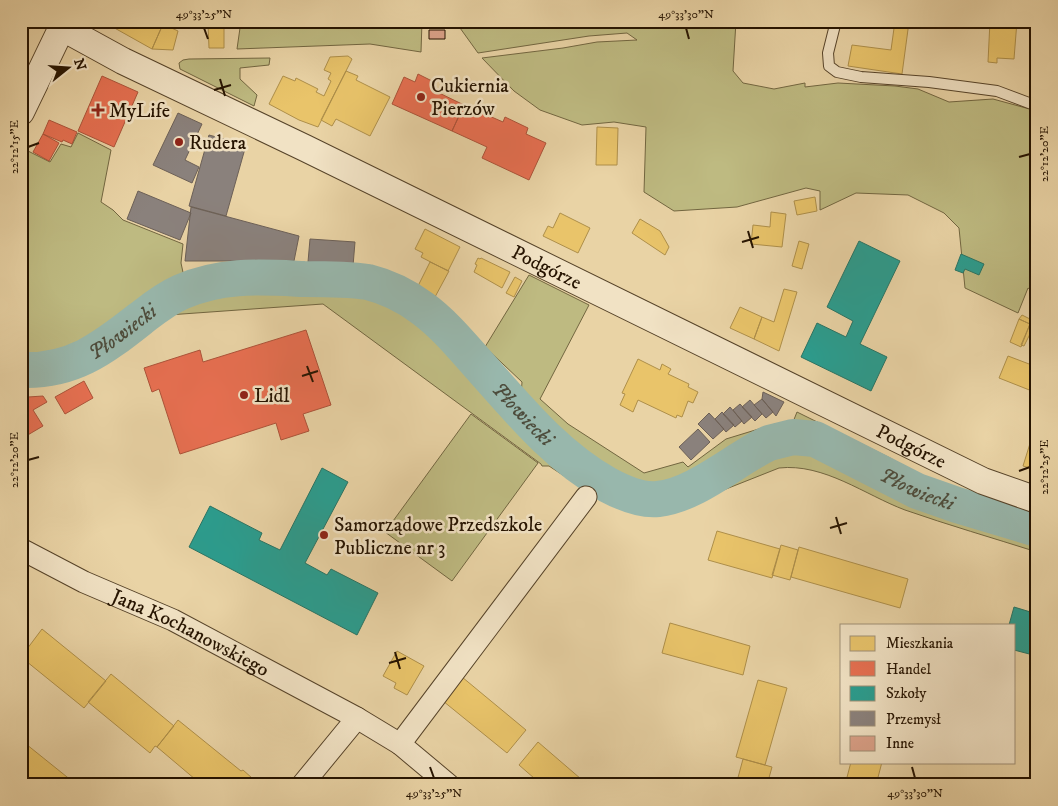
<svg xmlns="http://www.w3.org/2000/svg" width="1058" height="806" font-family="'IM FELL DW Pica',serif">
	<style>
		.green { fill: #beba81; stroke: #726640 }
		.homes { fill: #e9c46a; stroke: #ae8f4a }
		.shops { fill: #e76f51; stroke: #ad5339 }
		.schools { fill: #2a9d8f; stroke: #287464 }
		.industry { fill: #8a817c; stroke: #6c6057 }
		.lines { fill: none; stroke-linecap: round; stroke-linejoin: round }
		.river { stroke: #98b7ac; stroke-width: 36 }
		.building { fill: #dca28a; stroke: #251300 }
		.service-casing { stroke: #564329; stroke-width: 12 }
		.minor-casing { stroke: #564329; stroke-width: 23 }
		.tertiary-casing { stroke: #564329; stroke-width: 28 }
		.service { stroke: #f1e2c4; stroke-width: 10 }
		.minor { stroke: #f1e2c4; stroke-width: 21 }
		.tertiary { stroke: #f1e2c4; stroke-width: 26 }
		.ticks { fill: none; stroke: #251300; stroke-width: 2 }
		.poi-dot { fill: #8f2418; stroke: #f1e2c4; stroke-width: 2 }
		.labels { text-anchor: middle; stroke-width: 5; stroke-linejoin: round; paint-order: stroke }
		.poi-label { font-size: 20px; fill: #251300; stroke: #f1e2c4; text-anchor: start }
		.street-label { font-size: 20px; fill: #251300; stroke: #f1e2c4 }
		.water-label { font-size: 21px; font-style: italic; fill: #4d4c3c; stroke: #f1e2c4 }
		.neatline { fill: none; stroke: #251300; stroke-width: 2 }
		.ticks-label { font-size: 12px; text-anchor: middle; fill: #251300 }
	</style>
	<rect width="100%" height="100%" fill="#e9d3a5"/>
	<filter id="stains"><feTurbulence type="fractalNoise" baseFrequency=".004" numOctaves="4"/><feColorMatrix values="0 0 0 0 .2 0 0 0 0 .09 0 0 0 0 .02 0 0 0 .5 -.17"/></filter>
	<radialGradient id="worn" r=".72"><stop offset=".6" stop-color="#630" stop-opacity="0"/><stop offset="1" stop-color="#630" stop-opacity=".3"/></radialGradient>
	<path class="green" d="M241 21H422L421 52 370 44 237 49Z
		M455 21H736L733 71 743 83 774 89 805 83V87L838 83 895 86 918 89 949 102 993 99 1037 111V294L1028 288 1018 313 965 288 959 228 944 213 908 195 856 193 820 210V191L806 188 737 207 674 211 644 192 646 127 614 122 582 125 540 110 514 91 482 58 563 48 597 42 637 40 627 33 589 36 478 53Z
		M270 58 269 65 240 68V79L257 95 254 106 180 69 179 63 183 60 189 59Z
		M78 133 111 150 101 202 113 210 123 220 183 244 181 263 184 277C173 284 160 291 149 300 125 319 98 344 68 352 52 356 37 355 21 356V165L28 151 50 162 61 144 71 147Z
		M529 275 589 305 540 399 568 424 644 473 683 462 688 467 726 439 775 424 793 422 797 412 890 458 932 481 1037 511V517L941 489 820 432 791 429 762 434 710 467 682 482 656 490 648 489 587 457 521 396 522 382 485 347Z
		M267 290 348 291 374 294 396 302 421 319 534 445 587 486 635 510 665 509 721 485 776 450 794 446 814 448 932 507 1037 538V552C993 538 948 525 905 510 865 495 824 463 779 468L663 514 635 513 593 495 549 466H542L541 464 323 304 168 315 192 300Z
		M471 414 538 463 452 581 385 532Z"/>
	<path class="homes" d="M102 21H158L163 24 152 49Z
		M895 21 909 22 902 74 848 66 852 45 891 50Z
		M990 21H1017L1014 59 997 58V63L988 62Z
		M163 24 178 31 173 50 152 49Z
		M208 24H224V48H209Z
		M348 56 352 59 318 127 299 120 269 104 283 76 295 81 296 78 318 89 316 92 324 96 331 81 328 79 331 73 324 70 330 57Z
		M346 71 358 76 356 80 390 97 370 136 336 119 332 126 321 120Z
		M597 127 618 128 617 165H596Z
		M815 197 817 211 797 215 794 201Z
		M771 212 786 214 782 247 751 244 753 225 770 227Z
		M560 213 590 228 578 253 543 236 548 226 553 228Z
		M640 219 660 231 669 247 665 255 632 233Z
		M425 229 460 247 448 271 421 257 423 253 415 249Z
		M799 241 809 244 802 269 792 266Z
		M478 258 480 259 481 258 510 272 502 288 474 272 477 265 475 264Z
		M430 262 449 271 435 297 417 288Z
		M515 277 522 281 514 297 506 293Z
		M784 289 797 292 779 351 754 339 762 317 774 322Z
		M740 307 762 317 754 339 730 328Z
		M1022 315 1036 322 1024 346 1021 345 1030 324 1019 319Z
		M1019 319 1030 324 1021 347 1010 342Z
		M1008 356 1037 367V393L999 378Z
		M638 359 660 370 662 364 671 369 668 374 689 384 688 387 698 392 693 403 688 401 682 417 677 415 676 418 638 400 633 412 620 405 625 394 622 393Z
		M1032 437 1037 439V470L1023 466Z
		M717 531 780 549 772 578 708 560Z
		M781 545 798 550 790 580 772 575Z
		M799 547 908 579 900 608 791 577Z
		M670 623 750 646 743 675 662 653Z
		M42 629 106 681 84 708 21 657Z
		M397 651 424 666 407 695 394 688 396 683 383 676Z
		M111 674 174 726 157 747 155 746 150 753 88 702Z
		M462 677 526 730 507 753 443 701Z
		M758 680 787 688 765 765 736 757Z
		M178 720 241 771 243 770 252 778 247 785H202L157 747Z
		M21 740 77 785H27L21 780Z
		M538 742 588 785H542L519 765Z
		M743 759 772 767 767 785H736Z
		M851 762H882L876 785H845Z"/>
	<path class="shops" d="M418 74 436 83 433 90 464 105 452 131 392 104 404 77 415 82Z
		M102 76 138 92 114 147 78 131Z
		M464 105 503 122 505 117 528 128 526 134 546 143 529 180 482 158 487 147 452 131Z
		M49 120 77 132 72 144 63 140 62 142 43 134Z
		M43 134 59 143 49 161 33 152Z
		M306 330 331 405 303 414 309 431 281 440 276 423 180 454 159 389 152 392 144 368 200 350 203 362Z
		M84 381 93 398 65 414 55 397Z
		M22 395 24 399 28 397 43 396 47 402 33 410 43 426 26 436 24 433 21 434Z"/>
	<path class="schools" d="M859 241 900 261 860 344 887 357 871 391 801 357 817 323 846 337 853 321 827 307Z
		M961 254 984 264 979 275 965 269 963 273 955 270Z
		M322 468 348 482 305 563 327 575 331 569 378 593 357 635 189 547 210 506 262 533 259 540 280 550Z
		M1014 607 1037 614V656L1014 650V625H1009Z"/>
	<path class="industry" d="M178 113 202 124 185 160 199 167 192 183 153 165Z
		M209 135 246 145 226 216 189 206Z
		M138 191 191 213 180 240 127 219Z
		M191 207 299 236 294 261H185Z
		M310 239 355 242 353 266 308 262Z
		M763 392 784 402 776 416 762 399Z
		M762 399 773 412 766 418 754 405Z
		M750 400 762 414 755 421 742 407Z
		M740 404 752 417 744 424 733 410Z
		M730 407 742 421 735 427 723 414Z
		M722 412 734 425 726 432 715 419Z
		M709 413 724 429 713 439 698 424Z
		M698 429 710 442 691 460 679 447Z"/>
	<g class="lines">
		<path class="river" id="s1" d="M21 370C72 372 102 349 140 319 153 309 165 299 181 292 222 274 260 277 304 279 325 279 347 279 368 282 388 287 406 296 422 308 444 324 461 345 478 364 518 409 555 455 608 485 623 493 641 501 658 499 696 495 735 459 769 443L793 437 815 439 917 491 957 505 1037 529"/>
	</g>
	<path class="building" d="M429 30H445V39H429Z"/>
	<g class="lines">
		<defs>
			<path id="service" d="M836 21 828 53 829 66 837 72 861 77 929 82 997 91 1037 106"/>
			<g id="minor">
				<path id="s2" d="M21 549 84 582 173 620 357 718 400 744 449 785"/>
				<path d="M400 744 586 497"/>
				<path d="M302 785 357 718"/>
			</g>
			<g id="tertiary">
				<path id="s3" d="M61 27 123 61 305 148 983 481 1037 500"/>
				<path d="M21 112 65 21"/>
			</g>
		</defs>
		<use href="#service" class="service-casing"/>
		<use href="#minor" class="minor-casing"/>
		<use href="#tertiary" class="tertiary-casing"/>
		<use href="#service" class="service"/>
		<use href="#minor" class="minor"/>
		<use href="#tertiary" class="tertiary"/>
	</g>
	<path class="ticks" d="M204 28 208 39M686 28 689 39M220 79 225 96M214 90 231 85M28 147 39 143M1019 157 1030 154M748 231 753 248M742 242 759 237M307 366 313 382M302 376 318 371M28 460 39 457M1019 471 1030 467M836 517 841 534M830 528 847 523M395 652 400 669M389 663 406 658M430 767 434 778M912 767 915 778"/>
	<g class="poi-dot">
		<circle cx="421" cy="97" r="5"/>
		<path d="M95.5 102.5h5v5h5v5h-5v5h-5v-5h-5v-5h5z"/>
		<circle cx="179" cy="142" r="5"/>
		<circle cx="244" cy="395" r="5"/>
		<circle cx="324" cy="535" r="5"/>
	</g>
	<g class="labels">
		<g class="poi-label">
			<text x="431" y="92">Cukiernia<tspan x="431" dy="23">Pierzów</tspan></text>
			<text x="109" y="117">MyLife</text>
			<text x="189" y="149">Rudera</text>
			<text x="254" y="402">Lidl</text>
			<text x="334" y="531">Samorządowe Przedszkole<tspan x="334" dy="23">Publiczne nr 3</tspan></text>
		</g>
		<g class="street-label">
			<text dy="7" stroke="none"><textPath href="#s3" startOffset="542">Podgórze</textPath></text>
			<text dy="7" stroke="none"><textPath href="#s3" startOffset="948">Podgórze</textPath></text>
			<text dy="7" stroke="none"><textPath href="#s2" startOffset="189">Jana Kochanowskiego</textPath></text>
		</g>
		<g class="water-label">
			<text dy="7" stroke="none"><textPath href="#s1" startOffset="111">Płowiecki</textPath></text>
			<text dy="7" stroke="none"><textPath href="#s1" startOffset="578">Płowiecki</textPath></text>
			<text dy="7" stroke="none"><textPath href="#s1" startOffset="1028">Płowiecki</textPath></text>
		</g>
	</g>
	<rect width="1058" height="806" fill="none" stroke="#e9d3a5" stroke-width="55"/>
	<rect x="840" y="624" width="175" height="140" fill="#f1e2c4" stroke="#9f8f76"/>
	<rect x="850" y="636" width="25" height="15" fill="#e9c46a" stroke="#9f8f76"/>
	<text x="886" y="648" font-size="15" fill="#251300">Mieszkania</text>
	<rect x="850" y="661" width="25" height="15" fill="#e76f51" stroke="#9f8f76"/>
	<text x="886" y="674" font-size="15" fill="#251300">Handel</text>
	<rect x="850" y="686" width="25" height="15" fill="#2a9d8f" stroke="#9f8f76"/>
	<text x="886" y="698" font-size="15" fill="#251300">Szkoły</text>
	<rect x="850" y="711" width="25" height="15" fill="#8a817c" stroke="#9f8f76"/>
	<text x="886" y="724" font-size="15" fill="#251300">Przemysł</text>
	<rect x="850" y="736" width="25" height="15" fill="#dca28a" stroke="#9f8f76"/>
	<text x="886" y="748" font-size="15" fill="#251300">Inne</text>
	<g transform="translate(68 68) rotate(73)" stroke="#f1e2c4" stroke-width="4" paint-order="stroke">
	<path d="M0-4L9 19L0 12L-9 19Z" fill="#251300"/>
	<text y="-8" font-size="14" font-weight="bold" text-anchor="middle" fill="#251300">N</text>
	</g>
	<rect x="28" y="28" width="1002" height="750" class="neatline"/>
	<g class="ticks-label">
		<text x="204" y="18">49°33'25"N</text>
		<text x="686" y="18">49°33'30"N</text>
		<text transform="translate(14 147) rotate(-90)" y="4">22°12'15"E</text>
		<text transform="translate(1044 154) rotate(-90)" y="4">22°12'20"E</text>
		<text transform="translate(14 460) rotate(-90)" y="4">22°12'20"E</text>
		<text transform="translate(1044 467) rotate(-90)" y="4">22°12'25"E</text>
		<text x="434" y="797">49°33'25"N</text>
		<text x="915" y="797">49°33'30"N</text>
	</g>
	<rect width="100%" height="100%" filter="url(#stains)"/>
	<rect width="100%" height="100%" fill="url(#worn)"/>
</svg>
